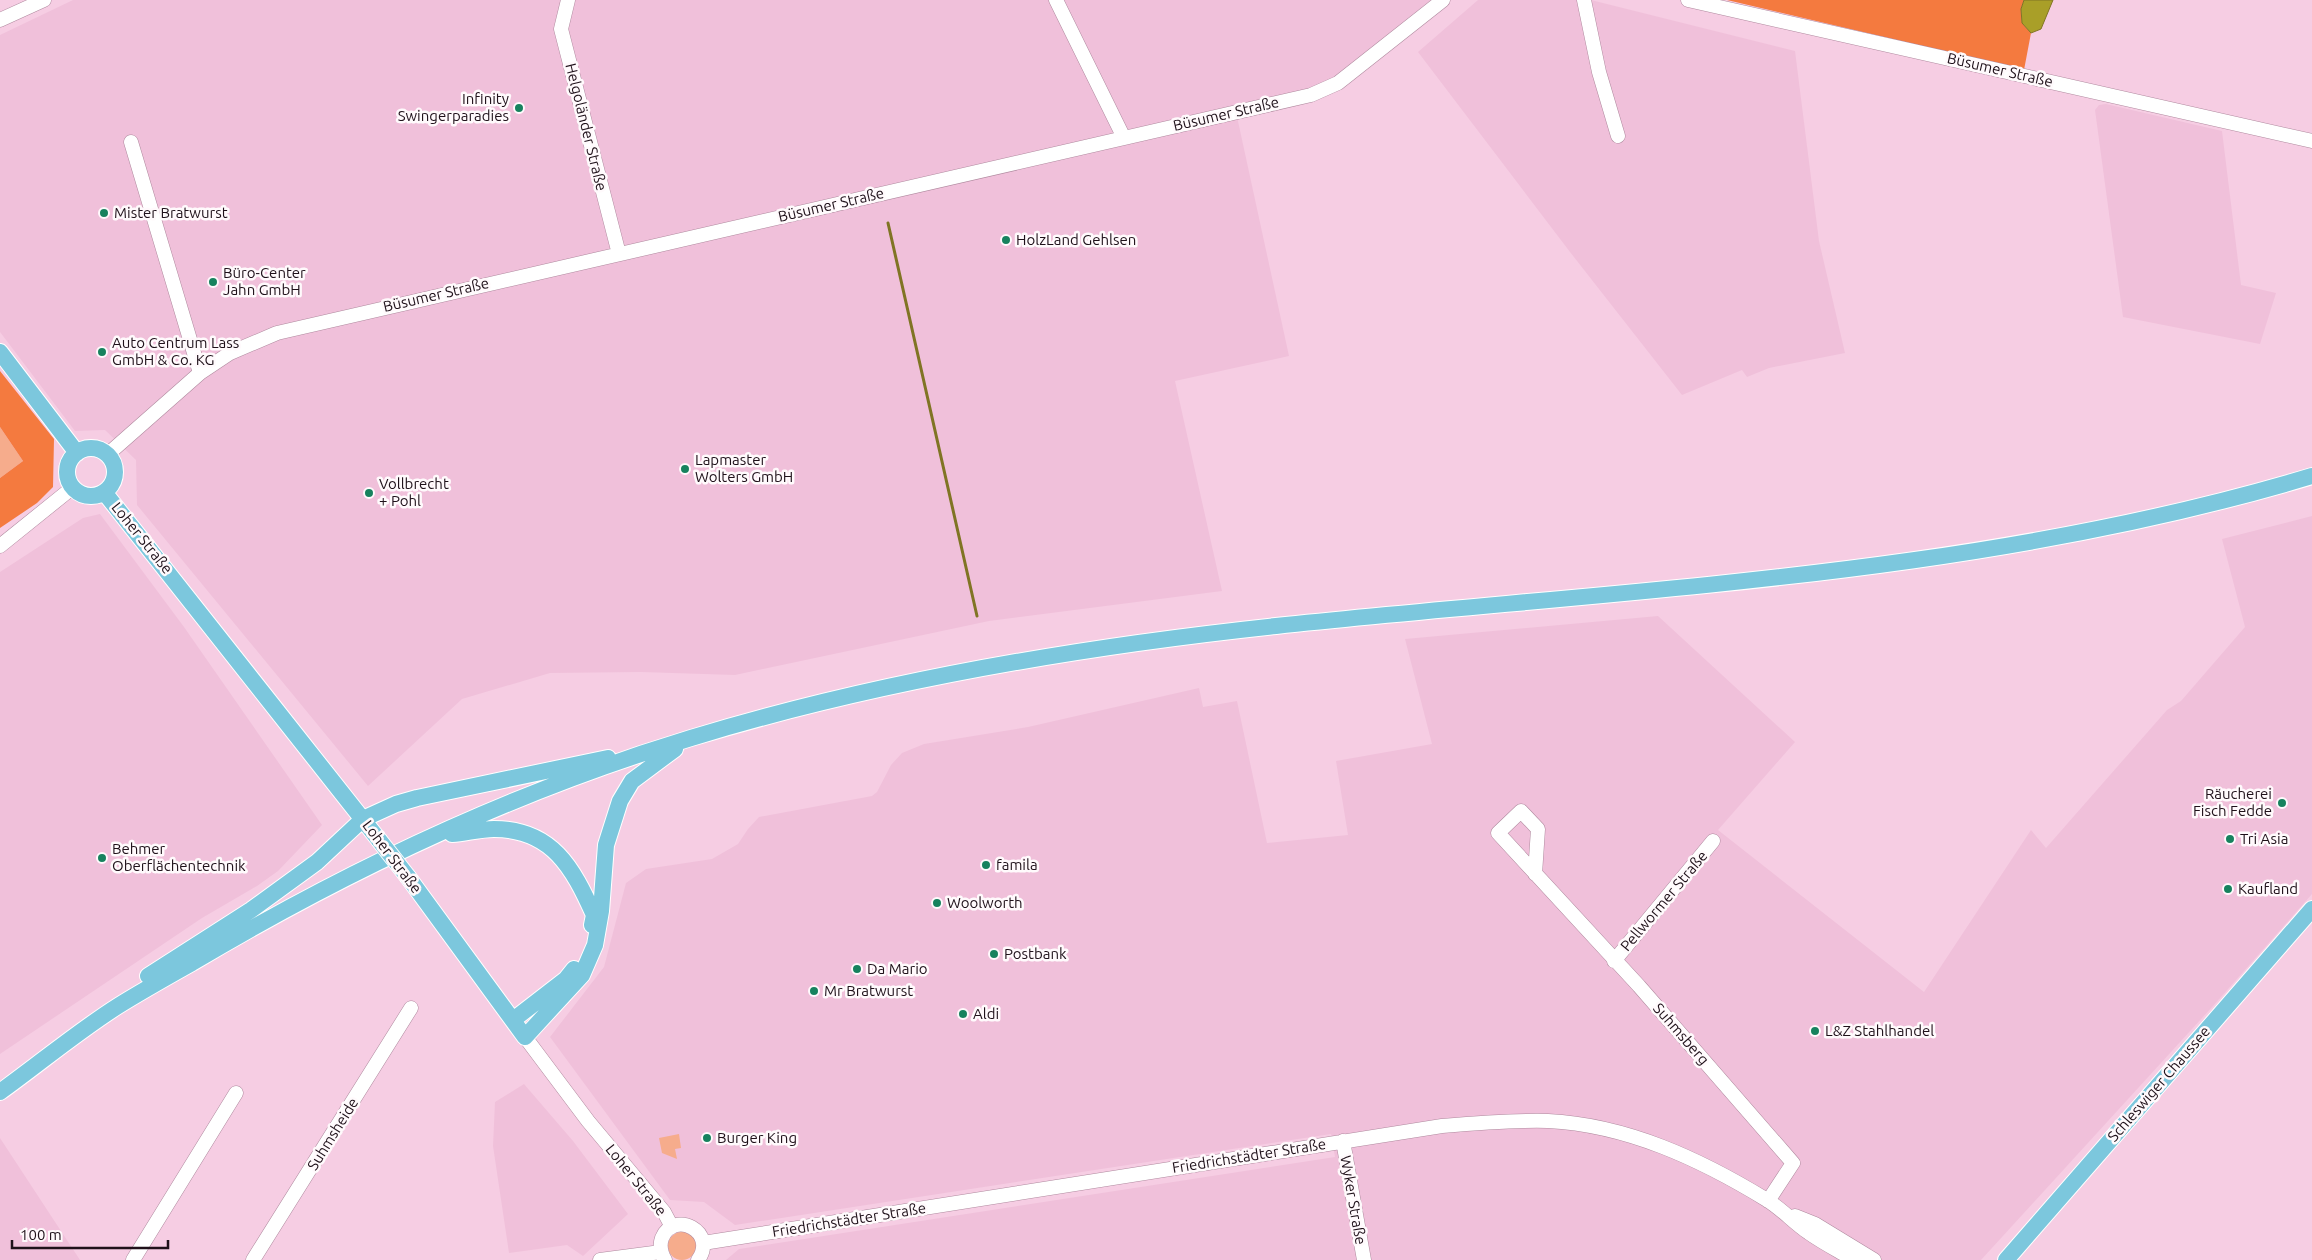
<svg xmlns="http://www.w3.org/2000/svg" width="2312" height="1260" font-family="Ubuntu,sans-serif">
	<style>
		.built { fill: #f0c0da }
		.green { fill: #f6ac8c }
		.forest { fill: #f47a3f }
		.water { fill: #a99f28; stroke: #807424 }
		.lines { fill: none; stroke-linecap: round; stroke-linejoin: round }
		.stream { stroke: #807424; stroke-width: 3 }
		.minor-casing { stroke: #af899e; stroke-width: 15 }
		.major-casing { stroke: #fff; stroke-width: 18 }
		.minor { stroke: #fff; stroke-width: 14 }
		.major { stroke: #7cc7dd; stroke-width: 16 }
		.major-bridge-casing { stroke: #fff; stroke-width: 18; stroke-linecap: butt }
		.major-bridge { stroke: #7cc7dd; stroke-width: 16 }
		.poi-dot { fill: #17825e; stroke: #fffafc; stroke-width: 2 }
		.labels { text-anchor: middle; stroke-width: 5; stroke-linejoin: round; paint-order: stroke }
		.street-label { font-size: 15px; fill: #1f111a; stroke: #fffafc }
		.poi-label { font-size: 15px; fill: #1f111a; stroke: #fffafc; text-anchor: start }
	</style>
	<rect width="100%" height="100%" fill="#f6cde3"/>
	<path class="built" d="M73 0H1443L1338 83 1236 112 1289 356 1175 381 1222 591 989 621 735 675 641 672 550 673 462 699 368 786 137 505 136 460 105 430 75 431 0 332V35Z
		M1478 0H1591L1795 51 1819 241 1845 353 1769 368 1747 377 1742 370 1682 395 1570 252 1418 52Z
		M2106 104 2222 131 2241 285 2276 293 2260 344 2123 317 2095 110 2099 105Z
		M100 514 184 627 322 825 278 871 257 886 202 918 0 1054V572L83 518Z
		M2312 516V894L2213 1006 1981 1260H726L739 1249 1335 1157 1331 1134 735 1225 704 1202 670 1200 550 1037 604 967 626 883 646 869 712 859 738 844 748 829 759 817 872 796 877 792 891 765 902 753 924 744 1028 727 1199 688 1203 707 1237 701 1267 843 1348 835 1336 761 1432 744 1405 639 1658 616 1795 742 1718 830 1924 992 2031 830 2046 848 2167 710 2181 701 2245 627 2222 539Z
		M524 1084 573 1141 628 1214 583 1256 567 1245 509 1253 493 1146 495 1102Z
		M0 1138 80 1260H0Z"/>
	<path class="green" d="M0 427 23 461 0 478Z
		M679 1134 681 1148 675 1149 677 1159 662 1153 659 1138Z
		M668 1246a14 14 0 1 1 28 0a14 14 0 1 1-28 0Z"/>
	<path class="forest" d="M1727 0H2024L2021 9 2022 23 2031 33 2024 70Z
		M0 371 54 439 53 487 37 503 0 528V478L23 461 0 427Z"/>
	<path class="water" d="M2024 0H2053L2041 29 2031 33 2022 23 2021 9Z"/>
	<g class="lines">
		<path class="stream" d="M888 223 977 616"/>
		<defs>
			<path id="minor" d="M568 0 561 29 619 254
				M1056 0 1124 138
				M1584 0 1599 72 1618 136
				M1688 0 2312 141
				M0 20 44 0
				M131 142 200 373
				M107 455 200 373 230 353 277 333 1311 95 1338 83 1443 0
				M0 546 72 488
				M1535 874 1538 829 1521 811 1498 833 1639 986 1793 1163 1768 1201
				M1614 961 1713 841
				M525 1037 588 1121 664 1212 672 1227
				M1343 1141 1364 1260
				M1795 1216 1815 1224 1874 1260
				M703 1243 1442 1126C1477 1123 1512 1120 1548 1121 1627 1125 1700 1159 1767 1200 1782 1209 1794 1223 1809 1233 1823 1243 1839 1251 1854 1260
				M133 1260 236 1093
				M253 1260 411 1008
				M600 1260 661 1252
				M665 1260C661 1253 659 1246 662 1238 674 1209 718 1232 698 1260"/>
			<path id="major" d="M0 352 77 453
				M67 472a24 24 0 1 1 48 0a24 24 0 1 1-48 0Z
				M104 492 379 840
				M452 834C466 833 480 829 494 829 552 829 573 868 594 915L592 925
				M408 877 525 1037 582 975 595 945 601 911 606 845 620 801 632 781 675 749
				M148 976 251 910 317 862 363 819 396 804 417 798 608 758
				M513 1020 566 979 574 969
				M0 1092C39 1064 77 1032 118 1006 142 991 167 977 192 963 348 870 516 791 691 738 881 680 1079 647 1276 626 1622 589 1977 577 2312 476
				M2006 1260 2312 909"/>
		</defs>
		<use href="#minor" class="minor-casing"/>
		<use href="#major" class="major-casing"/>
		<use href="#minor" class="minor"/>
		<use href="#major" class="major"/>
		<defs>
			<path id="major-bridge" d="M379 840 408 877"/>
		</defs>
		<use href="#major-bridge" class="major-bridge-casing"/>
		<use href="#major-bridge" class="major-bridge"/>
	</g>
	<g class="poi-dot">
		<circle cx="519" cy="108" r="5"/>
		<circle cx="104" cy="213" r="5"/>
		<circle cx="1006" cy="240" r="5"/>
		<circle cx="213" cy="282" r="5"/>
		<circle cx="102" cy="352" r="5"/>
		<circle cx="685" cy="469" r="5"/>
		<circle cx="369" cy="493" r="5"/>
		<circle cx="2282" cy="803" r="5"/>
		<circle cx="2230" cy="839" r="5"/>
		<circle cx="102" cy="858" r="5"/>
		<circle cx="986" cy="865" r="5"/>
		<circle cx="2228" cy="889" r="5"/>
		<circle cx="937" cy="903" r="5"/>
		<circle cx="994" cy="954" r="5"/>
		<circle cx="857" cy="969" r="5"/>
		<circle cx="814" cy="991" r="5"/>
		<circle cx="963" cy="1014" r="5"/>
		<circle cx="1815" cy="1031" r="5"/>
		<circle cx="707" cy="1138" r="5"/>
	</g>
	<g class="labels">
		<g class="street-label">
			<text transform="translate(2000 70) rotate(13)" y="5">Büsumer Straße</text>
			<text transform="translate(1226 114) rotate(-13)" y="5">Büsumer Straße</text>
			<text transform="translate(586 127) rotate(76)" y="5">Helgoländer Straße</text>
			<text transform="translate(831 205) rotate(-13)" y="5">Büsumer Straße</text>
			<text transform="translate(436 295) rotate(-13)" y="5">Büsumer Straße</text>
			<text transform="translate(142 538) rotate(51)" y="5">Loher Straße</text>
			<text transform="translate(392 857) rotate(53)" y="5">Loher Straße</text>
			<text transform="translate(1664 901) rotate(-50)" y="5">Pellwormer Straße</text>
			<text transform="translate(1681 1034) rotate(49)" y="5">Suhmsberg</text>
			<text transform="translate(2159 1084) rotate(-49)" y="5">Schleswiger Chaussee</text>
			<text transform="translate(333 1134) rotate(-58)" y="5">Suhmsheide</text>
			<text transform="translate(1249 1156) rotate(-9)" y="5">Friedrichstädter Straße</text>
			<text transform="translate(636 1180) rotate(51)" y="5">Loher Straße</text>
			<text transform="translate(1353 1200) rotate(80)" y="5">Wyker Straße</text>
			<text transform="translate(849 1220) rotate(-9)" y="5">Friedrichstädter Straße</text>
		</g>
		<g class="poi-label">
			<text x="509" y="104" text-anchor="end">Infinity<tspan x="509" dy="17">Swingerparadies</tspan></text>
			<text x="114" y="218">Mister Bratwurst</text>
			<text x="1016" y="245">HolzLand Gehlsen</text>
			<text x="223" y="278">Büro-Center<tspan x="223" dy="17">Jahn GmbH</tspan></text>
			<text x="112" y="348">Auto Centrum Lass<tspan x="112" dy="17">GmbH &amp; Co. KG</tspan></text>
			<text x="695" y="465">Lapmaster<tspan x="695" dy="17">Wolters GmbH</tspan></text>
			<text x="379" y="489">Vollbrecht<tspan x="379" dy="17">+ Pohl</tspan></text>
			<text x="2272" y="799" text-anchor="end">Räucherei<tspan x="2272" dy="17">Fisch Fedde</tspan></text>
			<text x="2240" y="844">Tri Asia</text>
			<text x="112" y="854">Behmer<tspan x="112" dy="17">Oberflächentechnik</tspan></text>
			<text x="996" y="870">famila</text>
			<text x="2238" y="894">Kaufland</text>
			<text x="947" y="908">Woolworth</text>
			<text x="1004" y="959">Postbank</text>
			<text x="867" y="974">Da Mario</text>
			<text x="824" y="996">Mr Bratwurst</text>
			<text x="973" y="1019">Aldi</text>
			<text x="1825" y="1036">L&amp;Z Stahlhandel</text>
			<text x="717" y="1143">Burger King</text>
		</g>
	</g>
	<path d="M12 1240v8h156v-8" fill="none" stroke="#1f111a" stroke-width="2.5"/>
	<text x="20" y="1240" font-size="15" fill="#1f111a" stroke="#fffafc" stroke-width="4" paint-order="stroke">100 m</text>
</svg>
